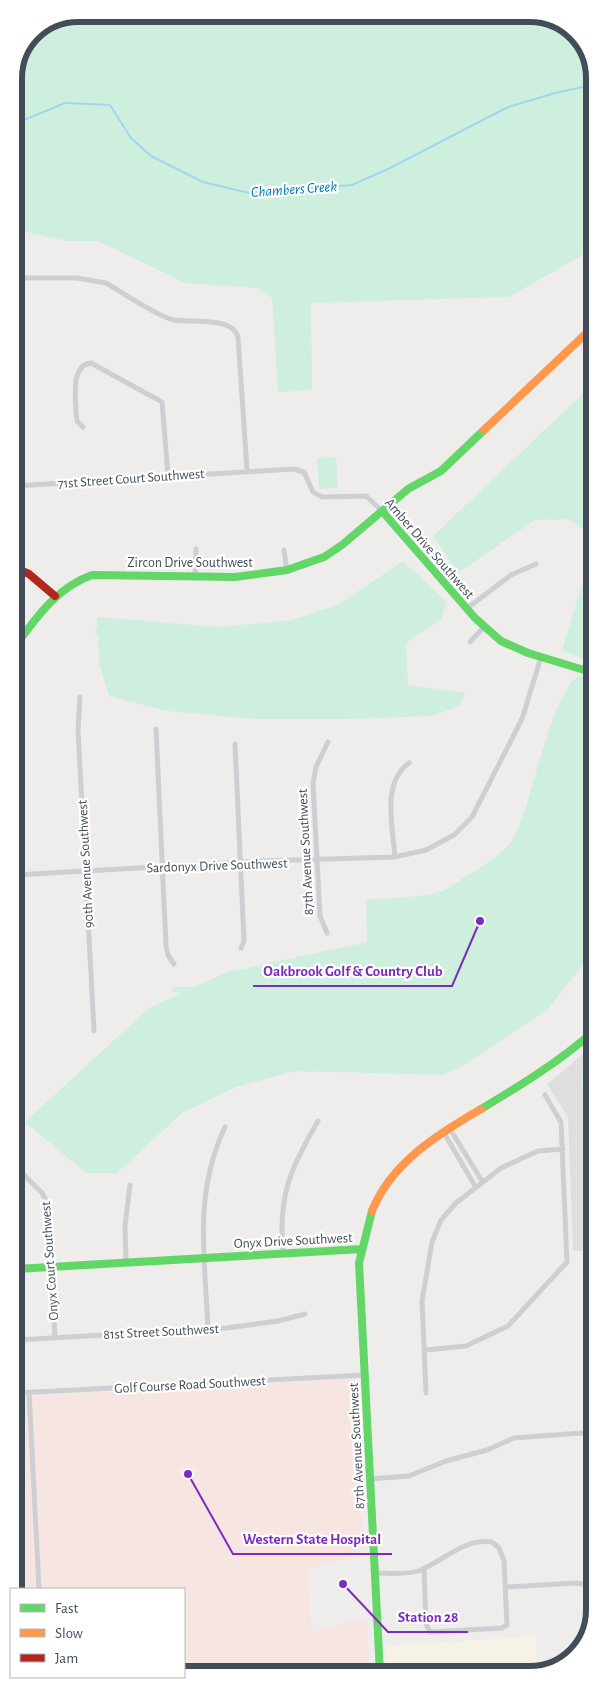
<svg xmlns="http://www.w3.org/2000/svg" width="609" height="1688" font-family="'Alegreya Sans',sans-serif">
	<style>
		.commercial { fill: #f6f3e6 }
		.education { fill: #dfdede }
		.medical { fill: #f6e5e1 }
		.green { fill: #cfefde }
		.lines { fill: none; stroke-linecap: round; stroke-linejoin: round }
		.stream { stroke: #a0d7f0; stroke-width: 2 }
		.street { stroke: #cdcfd2; stroke-width: 5 }
		.fast { stroke: #63d668; stroke-width: 8 }
		.slow { stroke: #ff974d; stroke-width: 8 }
		.jam { stroke: #b3261e; stroke-width: 8 }
		.labels { text-anchor: middle; stroke-width: 4.5; stroke-linejoin: round; paint-order: stroke }
		.street-label { font-size: 14px; fill: #434d5a; stroke: #fff }
		.water-label { font-size: 15px; font-style: italic; fill: #0278ae; stroke: #fff }
		.rim { fill: none; stroke: #434d5a; stroke-width: 6 }
		.leader { fill: none; stroke: #7b2cbf; stroke-width: 2 }
		.callout-dot { fill: #7b2cbf; stroke: #fff; stroke-width: 2 }
		.callout-label { font-size: 15px; text-anchor: middle; font-weight: bold; fill: #7b2cbf; stroke: #fff; stroke-width: 4.5; stroke-linejoin: round; paint-order: stroke }
	</style>
	<rect width="100%" height="100%" fill="#eeedec"/>
	<path class="commercial" d="M535 1636 537 1672 388 1673 387 1646Z"/>
	<path class="education" d="M594 1045 595 1250 573 1251 568 1117 547 1084Z"/>
	<path class="medical" d="M355 1378 363 1551 309 1570 311 1632 366 1618 370 1673 184 1674V1589H16V1397Z"/>
	<path class="green" d="M79 14H535L573 30 593 62V249L509 297 311 303 312 390 278 392 272 298 257 288 185 283 98 241H66L14 229V75L33 33Z
		M593 384 594 663 562 650 590 559V533L567 519 535 520 458 573 433 536Z
		M336 457 338 488 319 489 317 458Z
		M403 561 447 602 441 619 406 643 408 685 465 693 460 706 431 716 349 719H253L167 711 109 696 99 663 98 634 94 633 97 627V617L219 627 292 620 339 604Z
		M580 676 594 679V944L589 957 548 1009 461 1067 442 1075 295 1071 236 1087 182 1113 117 1173H86L25 1122 149 1008 182 993 172 992 173 987H194L228 972 367 942 366 900C390 898 416 898 439 892 449 890 459 880 468 875 481 867 505 852 513 839 531 810 552 685 580 676Z
		M594 1065V1097C585 1093 581 1087 581 1077Z
		M589 1170 595 1171V1201L585 1197V1173Z"/>
	<g class="lines">
		<path class="stream" d="M14 108 24 120 65 103 110 105 131 138 151 156 203 182 249 193 352 185 388 169 508 107 555 93 593 85"/>
		<path class="street" d="M14 278H77L106 283C122 292 158 317 174 320 191 323 233 316 238 337L247 470
			M83 427 77 421 76 414C76 399 70 365 91 363L162 402 168 475
			M14 486 293 469 304 472 313 492 322 497 366 496 382 511
			M284 550 287 570
			M195 578 196 549
			M466 609 511 575 536 564
			M470 642 484 627
			M80 697 78 730 94 1031
			M156 729 166 946 168 955 174 964
			M235 744 244 941 241 948
			M395 857C393 828 381 783 409 763
			M15 875 261 861 395 857 426 850 454 835 472 817 522 719 541 657
			M327 933 320 916 313 783 316 767 328 742
			M15 1061 18 1065
			M450 1129 482 1181
			M444 1133 475 1186
			M15 1166 42 1193 47 1202 55 1337
			M283 1252C278 1196 290 1169 318 1121
			M126 1262 125 1226 130 1185
			M208 1329C205 1257 193 1195 225 1127
			M16 1340 227 1328 278 1321 305 1314
			M426 1350 466 1346 508 1326 567 1262 561 1122 545 1095
			M29 1392 39 1589
			M16 1393 365 1375
			M426 1393 422 1301 432 1242 441 1220 456 1203 501 1168 538 1151 563 1149
			M369 1479 409 1476 446 1461 487 1450 514 1438 595 1432
			M375 1573C388 1573 406 1575 418 1571 443 1562 463 1538 492 1542L499 1548 504 1561 507 1625 502 1628 430 1632 426 1624 424 1568
			M506 1587 576 1583 584 1584 595 1592"/>
		<path class="fast" d="M382 511 475 618 501 641 528 653 594 673
			M15 646C37 617 56 588 92 575L235 577 287 570 324 557 342 545 408 489 441 471 484 430
			M481 1109C521 1085 559 1062 594 1031
			M372 1211 359 1263 380 1673
			M16 1269 362 1249"/>
		<path class="slow" d="M484 430 593 327
			M372 1211C391 1163 438 1134 481 1109"/>
		<path class="jam" d="M15 568 29 574 55 596"/>
	</g>
	<g class="labels">
		<g class="street-label">
			<text transform="translate(131 478) rotate(-4)" y="5">71st Street Court Southwest</text>
			<text transform="translate(430 548) rotate(49)" y="5">Amber Drive Southwest</text>
			<text x="190" y="567">Zircon Drive Southwest</text>
			<text transform="translate(305 852) rotate(-93)" y="5">87th Avenue Southwest</text>
			<text transform="translate(85 864) rotate(-93)" y="5">90th Avenue Southwest</text>
			<text transform="translate(217 865) rotate(-2)" y="5">Sardonyx Drive Southwest</text>
			<text transform="translate(293 1240) rotate(-3)" y="5">Onyx Drive Southwest</text>
			<text transform="translate(49 1261) rotate(-94)" y="5">Onyx Court Southwest</text>
			<text transform="translate(161 1331) rotate(-3)" y="5">81st Street Southwest</text>
			<text transform="translate(190 1384) rotate(-3)" y="5">Golf Course Road Southwest</text>
			<text transform="translate(356 1446) rotate(-93)" y="5">87th Avenue Southwest</text>
		</g>
		<g class="water-label">
			<text transform="translate(294 189) rotate(-4)" y="5">Chambers Creek</text>
		</g>
	</g>
	<path d="M0 0H609V1688H0ZM78 22H530A56 56 0 0 1 586 78V1610A56 56 0 0 1 530 1666H78A56 56 0 0 1 22 1610V78A56 56 0 0 1 78 22Z" fill="#fff" fill-rule="evenodd"/>
	<path class="rim" d="M78 22H530A56 56 0 0 1 586 78V1610A56 56 0 0 1 530 1666H78A56 56 0 0 1 22 1610V78A56 56 0 0 1 78 22Z"/>
	<path class="leader" d="M480 921L452 986H253M188 1474L233 1554H392M343 1584L388 1632H468"/>
	<g class="callout-dot">
		<circle cx="480" cy="921" r="5"/>
		<circle cx="188" cy="1474" r="5"/>
		<circle cx="343" cy="1584" r="5"/>
	</g>
	<g class="callout-label">
		<text x="353" y="976">Oakbrook Golf &amp; Country Club</text>
		<text x="312" y="1544">Western State Hospital</text>
		<text x="428" y="1622">Station 28</text>
	</g>
	<rect x="10" y="1588" width="175" height="90" fill="#ffffff" stroke="#b4b8bd"/>
	<rect x="20" y="1604" width="25" height="8" fill="#63d668" stroke="#b4b8bd"/>
	<text x="55" y="1613" font-size="15" fill="#434d5a">Fast</text>
	<rect x="20" y="1629" width="25" height="8" fill="#ff974d" stroke="#b4b8bd"/>
	<text x="55" y="1638" font-size="15" fill="#434d5a">Slow</text>
	<rect x="20" y="1654" width="25" height="8" fill="#b3261e" stroke="#b4b8bd"/>
	<text x="55" y="1663" font-size="15" fill="#434d5a">Jam</text>
</svg>
